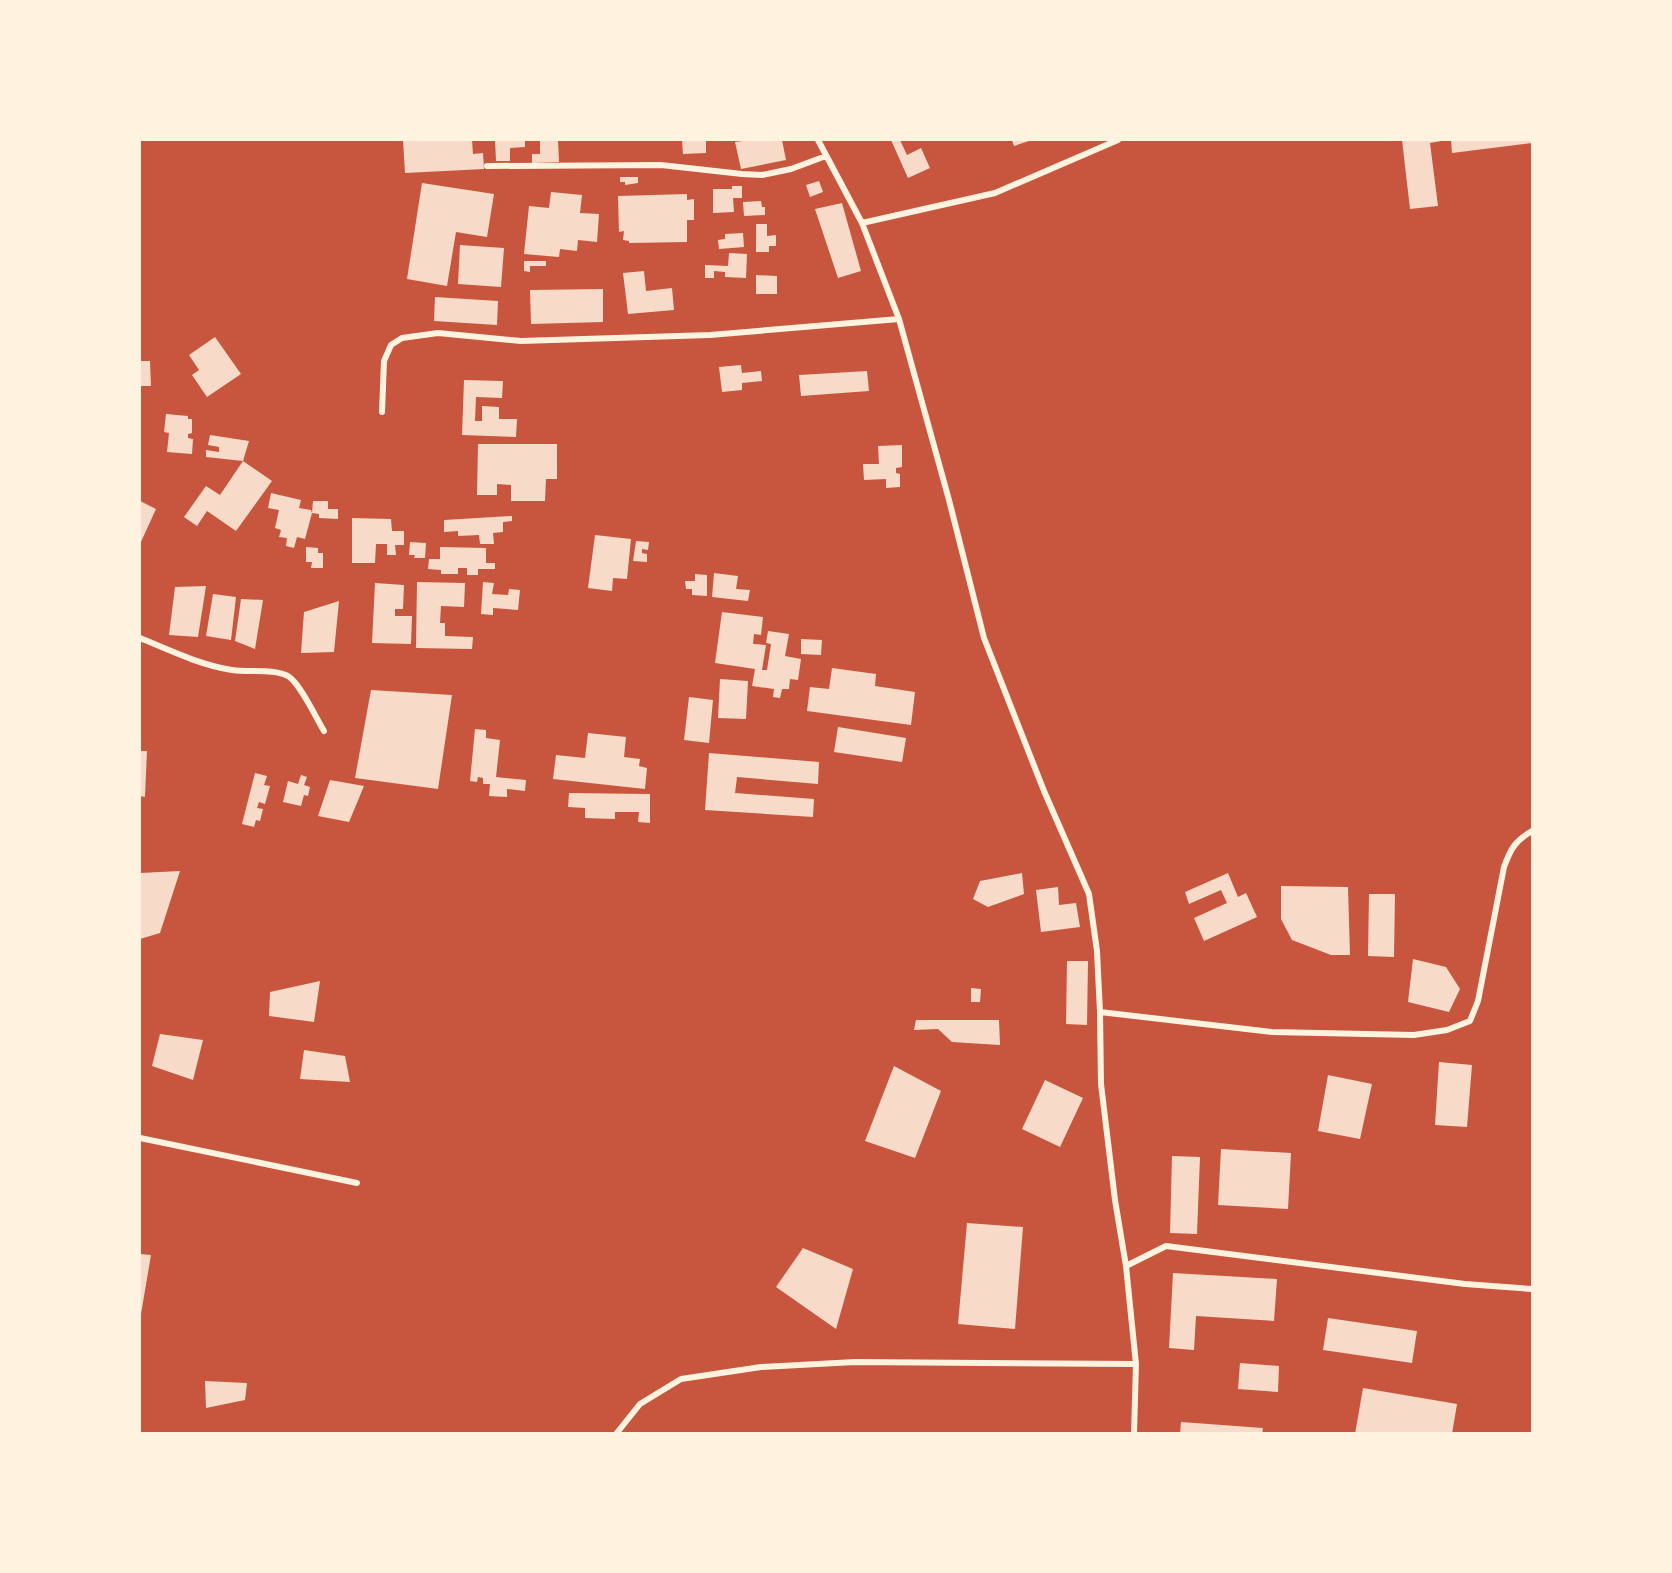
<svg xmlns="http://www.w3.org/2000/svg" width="1672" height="1573" font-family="Karla,sans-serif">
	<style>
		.building { fill: #f7dbc8 }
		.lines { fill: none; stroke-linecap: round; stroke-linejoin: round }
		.minor { stroke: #fff3e0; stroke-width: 6 }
	</style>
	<rect width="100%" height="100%" fill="#c8553d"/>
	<path class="building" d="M403 140H472L473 154 483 153 484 169 405 173Z
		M495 140H525V147L510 148V161H496Z
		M558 140 559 162 532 163V154H540V141Z
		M682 140H706V153L683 154Z
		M750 140H782L786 160 741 169 735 142Z
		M891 140H900L907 155 921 148 930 168 908 178Z
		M1012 140H1032L1014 146Z
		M1402 140H1447L1430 143 1438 206 1410 209Z
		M1451 140H1532V143L1452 153Z
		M620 177H638V183L625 185V182H620Z
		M819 181 823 192 810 197 806 185Z
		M422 183 494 194 487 237 456 232 447 286 407 279Z
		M732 186H742V198H733L734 212 713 213V189H732Z
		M551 192 582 195 580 213 599 214 597 242 578 240 577 251 560 249 559 257 524 254 529 206 549 208Z
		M687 194V200L694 199V220H687V242L629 243V241L623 240 624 231 619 232 618 196Z
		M761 201 762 207H765V215L744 216 743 202Z
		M842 203 861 271 838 278 815 209Z
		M756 224H767V236L776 235V246H769V252H756Z
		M743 233 744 247 719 249 718 240 725 239V234Z
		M460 245 504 248 501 287 458 284Z
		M729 253 747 254 746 278 725 277V272L714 271V278H705V265L728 266Z
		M524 261H546V266H530V272L524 271Z
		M644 271 646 291 672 288 674 310 628 314 623 273Z
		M756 275 777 276V294H756Z
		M603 289V322L531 324 530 290Z
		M435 297 498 301 497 325 434 321Z
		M215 337 241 374 207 397 192 375 199 370 189 355Z
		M140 361H150L151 386H140Z
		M741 365 742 373 761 371 762 381 742 383V390L722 392 719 367Z
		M867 371 869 391 801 396 799 375Z
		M464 380 503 381 502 398 476 397 475 421H482V406L499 407V419H517L516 437 462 435Z
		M166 414 188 416V419H192V433L188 434V438L193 439 192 454 167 452 169 433 164 432Z
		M210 435 249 441 243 461 206 457V450L219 452V447L208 445Z
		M478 444H557V479H546L545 501H511V485L497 484V495H477Z
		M902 445V467L896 468V473L900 474V487L886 488V479L864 480 863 464H879L878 446Z
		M243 461 272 481 236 531 207 511 197 526 184 517 206 486 220 495Z
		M271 493 301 500 299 508 311 510 312 513 305 539 297 537 294 548 286 546 287 538 279 537 281 530 275 528 279 510 268 508Z
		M140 501 156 509 140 544Z
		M313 501H328V509H338V519L319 518V514L312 513Z
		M512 516V521L503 522V532L493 533 494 544H480L479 535 458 536V531L444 532V520Z
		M352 518 391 519 392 531H404V545H395L396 555H387V544H376L375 563H352Z
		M595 535 631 539 627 579 613 578 612 591 588 588Z
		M636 541 649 542 648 550 642 549V553L647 554V562L633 561Z
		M410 542 426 543 425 558H414L415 555H409Z
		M306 547 318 548V553H323V568H311L312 562H306Z
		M440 547 486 548V563H495V569H478V575H467V568H458V574H441V570L428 569 429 559H440Z
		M714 573 738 576 736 589 750 590 748 601 712 597Z
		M695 574 707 575V596L692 595V589H686L685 581H695Z
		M417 582 465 583 464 607 441 606 440 623H445V636L473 637 472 649 416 648Z
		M483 582 494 583 492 594 508 595 509 589 520 590 518 610 493 608V615L481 614Z
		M375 583 404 585 403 609H395V616H412L411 644 372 643Z
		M206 586 198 637 169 635 175 587Z
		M213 594 236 597 231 640 206 636Z
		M241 599 263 600 255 649 235 641Z
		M339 601 334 652 301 653 304 612Z
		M722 612 763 617 761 635 754 634 753 644 766 645 762 670H767L771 644 766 643 768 631 789 634 785 656 801 659 798 680 790 679 789 689H782L780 698 773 697 774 689 752 686 755 669 715 663Z
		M801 639 822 640 821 655 801 654Z
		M832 668 876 674 875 686 915 692 911 725 807 711 810 687 829 689Z
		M720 679 748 681 746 719 718 718Z
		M371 690 452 695 438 789 355 778Z
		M689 697 713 700 709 743 684 740Z
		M838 727 906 738 902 762 834 752Z
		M475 729 486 730V738L500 740 496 777 526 780 525 791 507 789V797L489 796 490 784H483V778L478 777 477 782 470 781Z
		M588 733 626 737 624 757 640 759 639 766 647 768 645 789 553 779 556 755 585 758Z
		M140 751H147L145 797 140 796Z
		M709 753 819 762 818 784 737 777 735 793 814 799 813 817 705 810Z
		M255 773 267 776 264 785 270 786 265 804 259 802 257 808 263 809 260 821 256 820 254 827 242 824Z
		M301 775 307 777 304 785 310 787 308 796 304 795 301 806 283 802 288 781 298 784Z
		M330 780 364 786 349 822 318 816Z
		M569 793 650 794V823L638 822 639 812H615V819L585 818V808L568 807Z
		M180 871 160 933 140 939V873Z
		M1022 873 1024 894 988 907 973 899 980 881Z
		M1228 873 1238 897 1246 893 1257 917 1204 941 1194 918 1227 903 1221 890 1189 904 1185 892Z
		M1281 886 1348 887 1350 955H1331L1292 940 1281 919Z
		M1058 887 1059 905 1076 903 1080 927 1041 932 1036 890Z
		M1369 894H1395L1394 957 1368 956Z
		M1413 959 1446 967 1460 989 1449 1012 1408 1002Z
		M1067 961H1088L1087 1025 1066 1024Z
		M320 981 314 1022 269 1016 270 992Z
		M971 988 981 989 980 1002H971Z
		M916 1020H999L1000 1045 952 1042 938 1029 914 1030Z
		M160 1034 203 1040 193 1080 152 1066Z
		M304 1050 345 1056 350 1082 300 1079Z
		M1439 1062 1472 1065 1467 1127 1435 1125Z
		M894 1066 941 1091 915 1158 865 1141Z
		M1328 1075 1372 1084 1360 1139 1318 1131Z
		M1045 1080 1083 1098 1060 1147 1022 1129Z
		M1221 1149 1291 1153 1288 1209 1218 1205Z
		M1172 1156 1200 1157 1197 1234 1170 1233Z
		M967 1223 1023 1227 1015 1329 958 1324Z
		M803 1248 853 1269 836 1329 776 1287Z
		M140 1254 151 1255 141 1314H140Z
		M1173 1273 1277 1279 1274 1321 1196 1316 1194 1350 1169 1348Z
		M1328 1318 1417 1331 1412 1363 1323 1350Z
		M1240 1363 1279 1366 1278 1392 1238 1389Z
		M205 1381 247 1383 245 1400 206 1408Z
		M1363 1388 1457 1404 1452 1434H1355Z
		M1181 1422 1263 1428 1262 1434H1180Z"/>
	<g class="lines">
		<path class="minor" d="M818 140 862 223 899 319 949 500 984 638 1044 791 1089 894 1097 951 1100 1012 1101 1084 1115 1200 1126 1266 1136 1364 1134 1434
			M487 166 661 165 742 174 762 175 791 169 826 156
			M862 223 995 193 1118 140
			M382 412 384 361 391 345 402 338 438 333 521 341 710 335 899 319
			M140 638C169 650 200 665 232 670 250 673 272 668 288 676 300 683 316 718 324 731
			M1100 1012 1272 1032 1414 1035 1447 1030 1470 1021 1478 1001 1504 867C1511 848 1515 841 1532 831
			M140 1138 357 1183
			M1126 1266 1166 1246 1465 1284 1532 1289
			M616 1434 640 1404 681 1379 761 1367 855 1362 1136 1364"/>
	</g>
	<rect width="1672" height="1573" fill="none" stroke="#fff3e0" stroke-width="282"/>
</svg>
